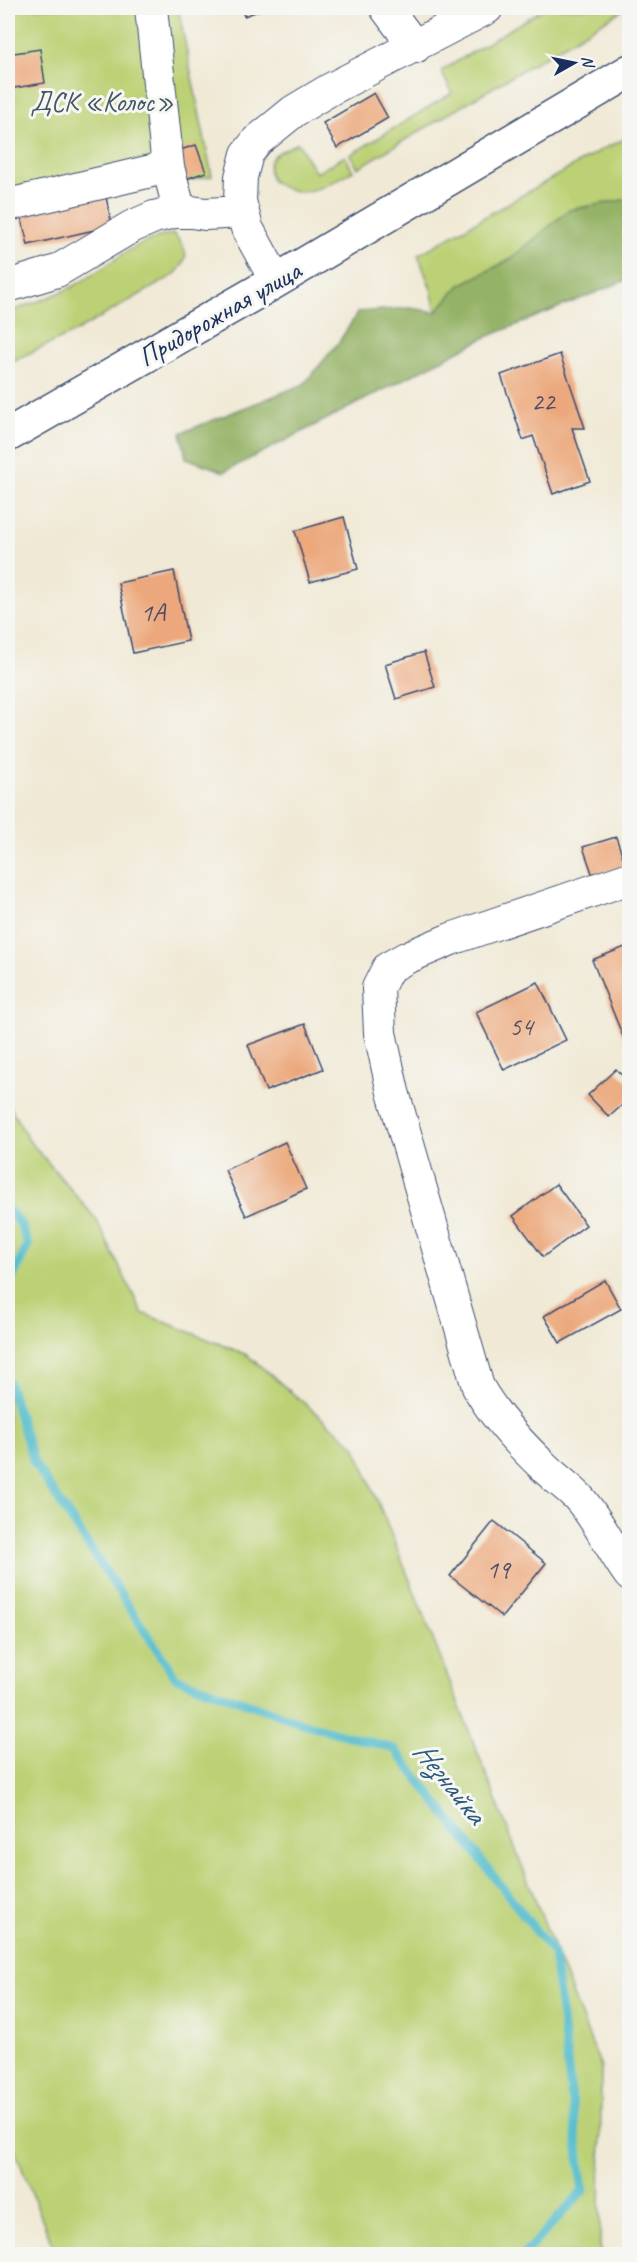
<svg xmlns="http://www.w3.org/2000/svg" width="637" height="2262" font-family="Caveat,sans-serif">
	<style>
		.green { fill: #bcd175; stroke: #6c806a; stroke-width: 1.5 }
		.forest { fill: #95b366; stroke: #587162; stroke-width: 1.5 }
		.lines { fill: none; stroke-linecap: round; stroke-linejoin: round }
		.stream { stroke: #51bccc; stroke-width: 9 }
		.building { fill: #eca87b }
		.minor-casing { stroke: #3b4b70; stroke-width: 34 }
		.major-casing { stroke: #3b4b70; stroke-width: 36 }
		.minor { stroke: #fff; stroke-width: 32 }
		.major { stroke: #fff; stroke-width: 33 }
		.labels { text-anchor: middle; stroke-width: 6; stroke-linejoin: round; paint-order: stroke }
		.number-label { font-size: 26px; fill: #4f4d65 }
		.park-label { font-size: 28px; fill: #435864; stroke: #f6f6f2 }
		.street-label { font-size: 28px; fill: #1b2f5e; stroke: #f6f6f2 }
		.water-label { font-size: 30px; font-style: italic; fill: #2b597f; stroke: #f6f6f2 }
	</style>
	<rect width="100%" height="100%" fill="#f6f6f2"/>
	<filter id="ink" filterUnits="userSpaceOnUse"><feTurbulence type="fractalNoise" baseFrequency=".0167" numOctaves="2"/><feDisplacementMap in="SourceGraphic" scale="12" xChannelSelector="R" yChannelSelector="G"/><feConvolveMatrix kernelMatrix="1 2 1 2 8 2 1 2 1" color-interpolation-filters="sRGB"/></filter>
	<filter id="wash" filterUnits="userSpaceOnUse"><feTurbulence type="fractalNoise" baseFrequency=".008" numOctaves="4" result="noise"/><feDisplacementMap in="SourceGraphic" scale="24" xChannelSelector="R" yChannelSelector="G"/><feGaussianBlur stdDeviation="1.35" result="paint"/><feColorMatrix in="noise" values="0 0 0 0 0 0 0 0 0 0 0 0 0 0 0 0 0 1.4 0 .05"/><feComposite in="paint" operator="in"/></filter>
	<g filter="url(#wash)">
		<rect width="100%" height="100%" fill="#f0e9d5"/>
		<path class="green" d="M8 8H178L212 176 8 218Z
			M545 8H626L358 168 350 155 452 93 441 71Z
			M629 137V199L569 210 509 260 460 285 436 312 431 289 418 255 603 149Z
			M298 143 316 173 345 156 353 171C325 186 303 203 272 181 261 156 279 152 298 143Z
			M174 234C189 251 190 259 174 275L73 333 8 363V313C27 305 49 298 68 289 104 272 133 238 174 234Z
			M8 1103 28 1139 96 1219 142 1313 247 1355 355 1446 409 1578 601 2067 600 2254H56L8 2133Z"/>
		<path class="forest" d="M629 199V279L484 338 224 472 186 458 181 433 304 384 339 342 358 312 410 308 436 312 460 285 509 260 569 210Z"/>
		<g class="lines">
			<path class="stream" d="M8 1209 21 1225 28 1245 8 1287
				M8 1381 34 1463 176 1678 305 1724 395 1749 554 1954 583 2191 524 2254"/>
		</g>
		<g id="blocks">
			<path class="building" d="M241 8H267L244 16Z
				M40 49 45 83 8 89V54Z
				M374 93 388 118 337 148 323 123Z
				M196 145 206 172 186 179 177 151Z
				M105 192 112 226 28 245 20 211Z
				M560 354 585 428H572L590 481 553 494 533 436 523 440 501 375Z
				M344 517 358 569 310 582 295 531Z
				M174 571 188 641 133 653 118 583Z
				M424 652 435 687 396 699 385 664Z
				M616 837 626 866 593 876 583 847Z
				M630 945V1042L626 1044 592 960Z
				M538 982 566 1040 504 1070 476 1012Z
				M305 1024 323 1069 266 1091 248 1045Z
				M616 1069 630 1084V1098L609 1117 588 1095Z
				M285 1142 306 1189 246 1216 225 1170Z
				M556 1184 586 1225 543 1257 513 1216Z
				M605 1280 621 1309 560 1343 544 1316Z
				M494 1521 546 1563 502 1617 450 1576Z"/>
		</g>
	</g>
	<g filter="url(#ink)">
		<use href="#blocks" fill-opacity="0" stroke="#3b4b70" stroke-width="1.5"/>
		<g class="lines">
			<defs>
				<path id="minor" d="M151 8 168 167 180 212
					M386 8 415 47
					M8 205 168 167
					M276 281 247 228 240 201 241 177 247 154 257 141 294 111 329 90 487 8
					M8 286 57 271 131 227 154 217 174 212H192L205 214 243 212
					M630 878 451 939 406 958 388 968 378 988 380 1033 393 1092 478 1387C495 1417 518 1442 543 1466 554 1477 567 1486 578 1497 599 1520 611 1550 630 1575"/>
				<path id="major" d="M8 435 276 281 630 71"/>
			</defs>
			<use href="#minor" class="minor-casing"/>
			<use href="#major" class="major-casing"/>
			<use href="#minor" class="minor"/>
			<use href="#major" class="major"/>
		</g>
	</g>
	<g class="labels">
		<g class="number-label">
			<text x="543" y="410">22</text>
			<text x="153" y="621">1А</text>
			<text x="521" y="1035">54</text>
			<text x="498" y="1578">19</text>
		</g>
		<g class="park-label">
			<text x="102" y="111">ДСК «Колос»</text>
		</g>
		<g class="street-label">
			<text transform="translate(219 313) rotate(-30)" y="10">Придорожная улица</text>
		</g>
		<g class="water-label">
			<text transform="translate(450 1782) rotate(51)" y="10">Незнайка</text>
		</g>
	</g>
	<rect width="637" height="2262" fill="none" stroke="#f6f6f2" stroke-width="30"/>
	<g transform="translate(574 63) rotate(81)" stroke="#f6f6f2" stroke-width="4.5" paint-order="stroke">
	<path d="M0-4.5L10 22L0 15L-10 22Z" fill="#1b2f5e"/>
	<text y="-9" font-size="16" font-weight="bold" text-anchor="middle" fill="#1b2f5e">N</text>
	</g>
</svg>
